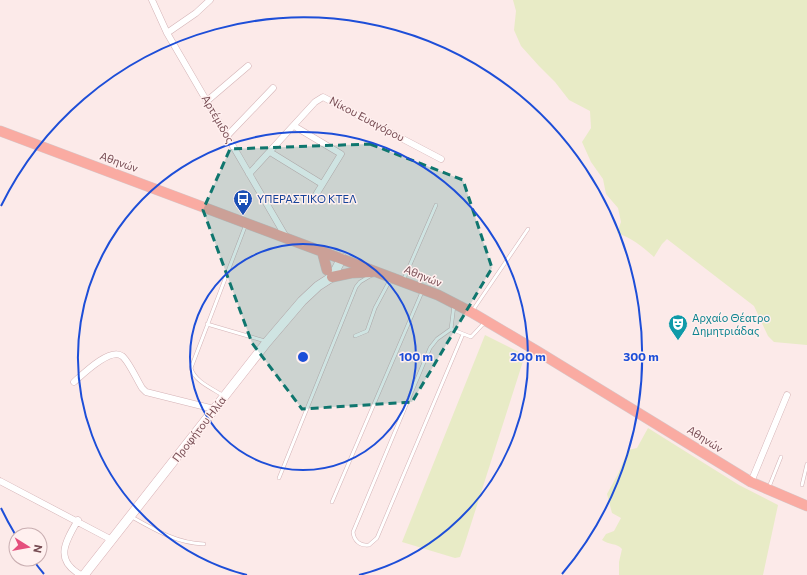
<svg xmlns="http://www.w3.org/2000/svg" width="807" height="575" font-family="Commissioner,sans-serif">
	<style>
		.green { fill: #e8ebc6 }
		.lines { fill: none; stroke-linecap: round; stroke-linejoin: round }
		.lane-casing { stroke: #d4b3b6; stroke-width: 4 }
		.street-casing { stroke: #d4b3b6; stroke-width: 7 }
		.secondary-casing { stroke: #d9b2b6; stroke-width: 10 }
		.primary-casing { stroke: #d6c9cb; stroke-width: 11 }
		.lane { stroke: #fff; stroke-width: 3 }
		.street { stroke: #fff; stroke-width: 6 }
		.secondary { stroke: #fff; stroke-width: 9 }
		.primary { stroke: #faaba2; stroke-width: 10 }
		.marked { fill: #0f766e; fill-opacity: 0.2; stroke: #0f766e; stroke-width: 3; stroke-dasharray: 8 5; stroke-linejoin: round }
		.ring { fill: none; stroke: #1d4ed8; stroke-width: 2 }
		.labels { text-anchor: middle; stroke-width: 3; stroke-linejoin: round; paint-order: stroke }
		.street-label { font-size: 11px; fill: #774c53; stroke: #fff0ef }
		.transit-label { font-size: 11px; fill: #164399; stroke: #fff0ef; text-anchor: start }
		.culture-label { font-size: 11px; fill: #0d838f; stroke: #fff0ef; text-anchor: start }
		.centre { fill: #1d4ed8; stroke: #fff0ef; stroke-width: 2 }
		.ring-label { font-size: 12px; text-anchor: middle; font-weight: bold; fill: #1d4ed8; stroke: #fff0ef; stroke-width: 3; stroke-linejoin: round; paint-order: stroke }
	</style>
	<rect width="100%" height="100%" fill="#fceae9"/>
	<path class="green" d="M513 0H807V345L774 342 768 336 754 306 667 239 662 244 654 257C642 246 632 238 617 233L621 222 618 208 606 194 603 179 591 162 582 142 591 128 590 111 569 100 555 82 539 66 521 46 514 30 516 11Z
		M485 335 525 355 464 546 460 557 455 558 402 542Z
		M648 428 739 485 778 505 763 575H619V562L622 549C617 543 609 545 602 540L606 534 614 531 621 518 612 513 607 494 618 474 628 450 637 448Z"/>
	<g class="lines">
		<defs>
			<path id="lane" d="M403 281 436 205
				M454 305 451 329 471 337 485 322
				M473 310 528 229
				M207 324 265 341
				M451 329 437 339 430 348 353 532C354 541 360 546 369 545L377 538 463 334
				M355 336 367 331 375 308 390 280
				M224 396C213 389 194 381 191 368L246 224
				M279 478 356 287 360 282 370 276
				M802 485 807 464
				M769 487 781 457
				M332 502 422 292
				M132 517C155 530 177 543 204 544"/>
			<path id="street" d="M152 0 167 33 286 237
				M167 33 196 13 210 0
				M207 101 248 66
				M294 126 341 154 314 198
				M227 136 273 88
				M270 152 322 184
				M249 174 315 102 323 97 441 159
				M74 382C83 374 110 347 122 356 128 360 137 380 142 388L146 392 214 409
				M0 481 112 540
				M751 482 787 395
				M78 520C65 542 54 560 81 575"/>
			<path id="secondary" d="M84 575 267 342 302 301 318 286 332 277 342 258"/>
			<path id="primary" d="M0 131 438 295 471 312 537 351 751 482 807 506
				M322 251 327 270
				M332 277 351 273 372 272"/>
		</defs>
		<use href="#lane" class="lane-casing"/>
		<use href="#street" class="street-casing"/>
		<use href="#secondary" class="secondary-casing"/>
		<use href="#primary" class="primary-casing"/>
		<use href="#lane" class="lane"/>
		<use href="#street" class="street"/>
		<use href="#secondary" class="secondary"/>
		<use href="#primary" class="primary"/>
	</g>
	<path class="marked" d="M370 144 463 180 492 268 412 402 302 409 252 343 203 210 230 149Z"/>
	<g class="ring">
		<circle cx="303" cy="357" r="113"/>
		<path d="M247 575A225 225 0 1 1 359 575"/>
		<path d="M44 574A338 338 0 0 1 33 560M15 534A338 338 0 0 1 1 508M1 206A338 338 0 1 1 562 574"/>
	</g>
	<defs>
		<symbol id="bus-pin" viewBox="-11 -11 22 30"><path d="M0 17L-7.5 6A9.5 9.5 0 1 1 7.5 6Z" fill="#1a4fb4" stroke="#fff0ef"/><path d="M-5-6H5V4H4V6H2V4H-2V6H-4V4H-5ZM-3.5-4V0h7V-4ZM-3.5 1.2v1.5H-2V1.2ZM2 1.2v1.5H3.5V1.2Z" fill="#fff"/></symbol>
		<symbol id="theatre-pin" viewBox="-11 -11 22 30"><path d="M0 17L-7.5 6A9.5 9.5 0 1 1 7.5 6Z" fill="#0f9aa8" stroke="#fff0ef"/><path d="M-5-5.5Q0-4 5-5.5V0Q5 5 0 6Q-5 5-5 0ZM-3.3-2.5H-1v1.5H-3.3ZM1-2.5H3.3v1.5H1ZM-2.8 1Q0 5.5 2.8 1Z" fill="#fff"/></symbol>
	</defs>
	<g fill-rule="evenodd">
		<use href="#bus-pin" x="232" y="188" width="22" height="30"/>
		<use href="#theatre-pin" x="667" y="313" width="22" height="30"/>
	</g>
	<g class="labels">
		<g class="street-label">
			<text transform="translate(218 119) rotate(60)" y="4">Αρτέμιδος</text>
			<text transform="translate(367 119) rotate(28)" y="4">Νίκου Ευαγόρου</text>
			<text transform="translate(119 162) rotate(20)" y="4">Αθηνών</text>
			<text transform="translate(423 276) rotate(22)" y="4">Αθηνών</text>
			<text transform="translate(199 429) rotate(-52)" y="4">Προφήτου Ηλία</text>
			<text transform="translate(705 439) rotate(32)" y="4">Αθηνών</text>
		</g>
		<g class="transit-label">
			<text x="257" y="203">ΥΠΕΡΑΣΤΙΚΟ ΚΤΕΛ</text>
		</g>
		<g class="culture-label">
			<text x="692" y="322">Αρχαίο Θέατρο<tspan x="692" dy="13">Δημητριάδας</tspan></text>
		</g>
	</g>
	<circle cx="303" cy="357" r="6" class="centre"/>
	<g class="ring-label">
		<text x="416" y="361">100 m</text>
		<text x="528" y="361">200 m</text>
		<text x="641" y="361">300 m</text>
	</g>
	<g transform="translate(28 547) rotate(101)"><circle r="19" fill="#fff0ef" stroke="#c9aeb1"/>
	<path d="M0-3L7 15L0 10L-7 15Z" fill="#e54f7d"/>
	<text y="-6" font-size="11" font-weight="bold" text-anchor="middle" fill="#774c53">N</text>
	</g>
</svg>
